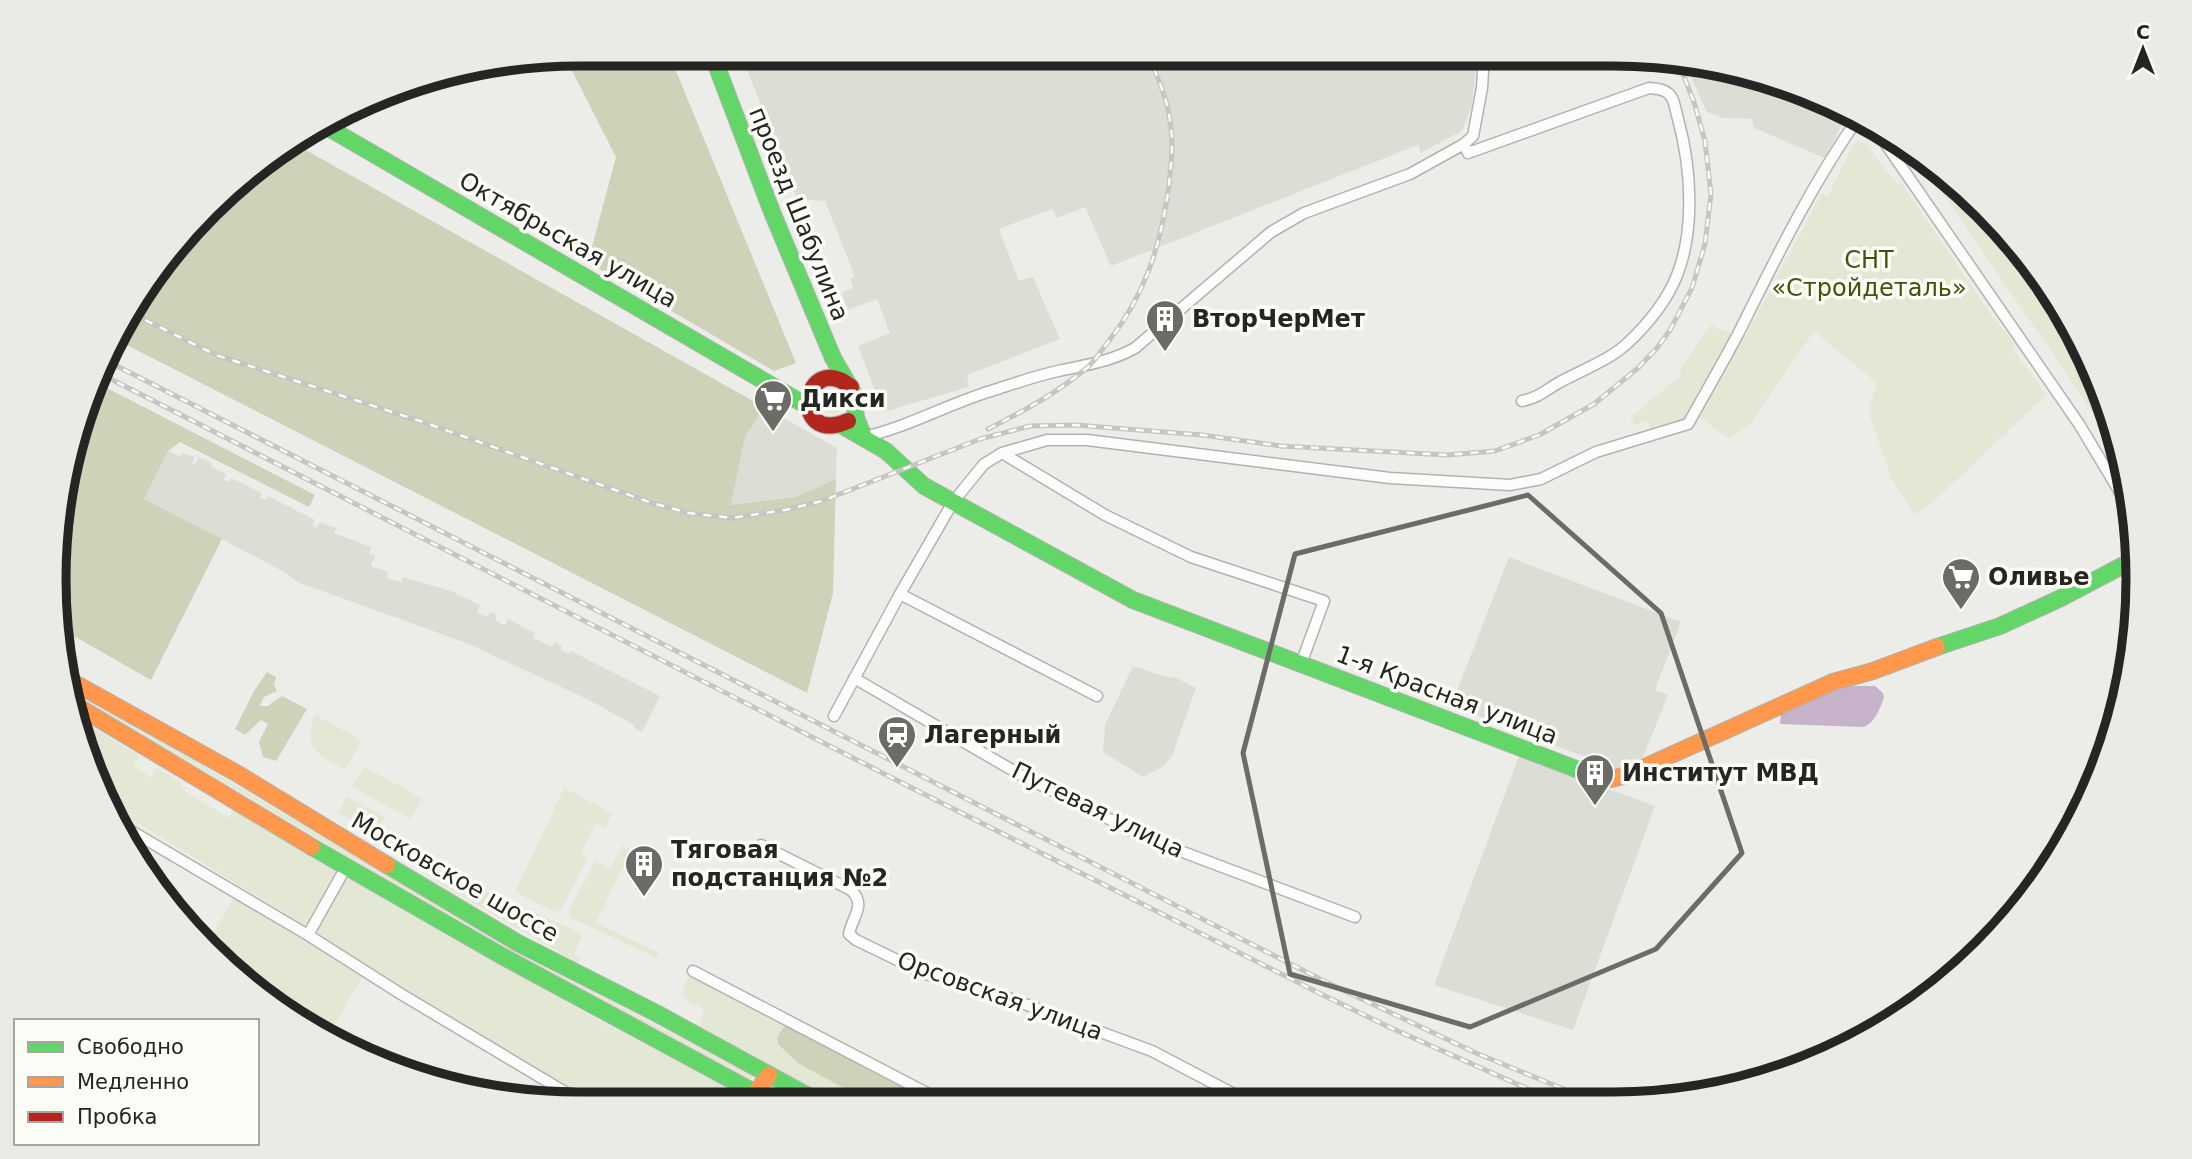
<svg xmlns="http://www.w3.org/2000/svg" width="2192" height="1159" font-family="'DejaVu Sans',sans-serif">
	<style>
		.built { fill: #dcded6 }
		.green { fill: #e3e8d4 }
		.forest { fill: #cdd2b9 }
		.water { fill: #c6b2c9 }
		.lines { fill: none; stroke-linecap: round; stroke-linejoin: round }
		.street-casing { stroke: #b2b2af; stroke-width: 13 }
		.fast-casing { stroke: #b2b2af; stroke-width: 18 }
		.slow-casing { stroke: #b2b2af; stroke-width: 18 }
		.jam-casing { stroke: #b2b2af; stroke-width: 18 }
		.street { stroke: #fcfcfc; stroke-width: 10 }
		.fast { stroke: #63d668; stroke-width: 16 }
		.slow { stroke: #ff974d; stroke-width: 16 }
		.jam { stroke: #b3261e; stroke-width: 16 }
		.rail-casing { stroke: #c5c5c4; stroke-width: 5 }
		.rail { stroke: #fafcf5; stroke-width: 2.5; stroke-dasharray: 8; stroke-linecap: butt }
		.marked { fill: none; stroke: #6b6b68; stroke-width: 5; stroke-linejoin: round }
		.labels { text-anchor: middle; stroke-width: 7; stroke-linejoin: round; paint-order: stroke }
		.street-label { font-size: 24px; fill: #252523; stroke: #fafcf5 }
		.park-label { font-size: 24px; fill: #47500b; stroke: #fafcf5 }
		.poi-label { font-size: 24px; font-weight: bold; fill: #252523; stroke: #fafcf5; text-anchor: start }
		.rim { fill: none; stroke: #252523; stroke-width: 9 }
	</style>
	<rect width="100%" height="100%" fill="#ecede9"/>
	<path class="built" d="M741 54 1477 55 1472 105 1462 131 1421 153 1418 145 1111 266 1085 207 1057 218 1052 209 999 229 1019 281 1033 277 1060 339 967 375 969 387 883 412 858 346 890 333 877 299 848 310 841 293 853 288 850 279 855 277 825 201 797 199Z
		M1684 62 1749 72 1849 111 1825 158 1754 128 1752 119 1723 118 1707 112Z
		M764 407 837 448 836 479 795 497 731 505 745 437Z
		M168 451 180 457 182 453 195 457 192 463 194 465 199 457 212 463 211 467 226 474 224 480 228 482 231 478 262 493 260 498 266 500 268 496 315 520 312 525 317 528 320 522 336 528 334 533 371 547 369 554 375 556 371 566 388 572 386 578 401 582 403 577 451 591 480 605 477 612 487 617 491 612 497 615 495 620 505 625 508 619 535 633 533 638 552 647 555 642 562 646 561 650 569 654 571 651 660 696 642 732 634 728V725L589 700 469 644 300 583 277 568 144 499Z
		M1509 557 1681 622 1655 690 1668 695 1643 757 1619 770 1451 706Z
		M1133 666 1170 678 1175 677 1196 688 1172 756 1164 766 1143 777 1103 752 1105 725Z
		M1519 756 1655 806 1573 1030 1434 985Z"/>
	<path class="green" d="M1859 140 1866 144 1898 185 1901 182 1994 319 2015 344 2012 348 2046 395 1930 505 1914 515 1892 479 1870 417 1869 407 1877 383 1814 331 1751 423 1729 439 1693 412 1677 425 1653 433 1646 420 1635 426 1631 417 1681 375 1680 369 1711 325 1744 339 1822 193 1828 196 1854 144Z
		M1916 153 1933 163 2008 233 2068 317 2106 403 2092 412Z
		M835 388 844 393C848 404 844 410 834 414 822 412 815 407 819 393Z
		M97 707 145 731 507 946 751 1075 752 1078 749 1079 503 949Z
		M315 715 362 740 345 770C319 755 302 749 315 715Z
		M80 720 140 756 133 766 151 777 156 768 181 782 182 789 228 818 234 809 334 867 337 872 335 880 310 925 302 924 110 806 94 781Z
		M364 767 422 798 411 819 352 787Z
		M564 788 612 813 605 828 595 824 581 853 588 858 561 910 555 912 515 892Z
		M347 797 385 817 376 833 338 813Z
		M623 845 630 849 629 855 596 923 659 953 657 958 571 918 569 910 595 861 610 869Z
		M438 870 579 932 582 936 574 954 580 958 578 963 433 880 432 877 435 872Z
		M353 877 593 1017 734 1091 738 1103 592 1104 321 939 318 931 320 922 343 883Z
		M235 897 364 974 327 1038 259 996 206 946Z
		M693 971 944 1102 823 1103 694 1034 700 1025 704 1009 690 1002 683 995 684 985Z"/>
	<path class="forest" d="M580 54H669L796 363 774 371 588 262 616 157 565 57Z
		M295 144 764 407 745 437 731 505 795 497 836 479 833 593 807 693 119 341 143 288 259 163Z
		M99 384 315 495 309 507 180 442 168 451 144 499 222 539 151 680 58 627 55 614 72 444Z
		M267 672 276 677 274 685 277 691 264 697 260 706H268L282 696 307 709 276 761 263 757 259 742 268 724 261 720 245 735 235 729 254 691Z
		M788 1021 944 1102 873 1103 799 1064 778 1044 777 1037Z"/>
	<path class="water" d="M1850 686H1875L1883 693 1884 698C1879 710 1876 721 1864 727L1780 724 1781 714 1812 698Z"/>
	<g class="lines">
		<defs>
			<path id="street" d="M1874 127 2079 424 2118 489 2134 521
				M1464 144 1468 153 1649 88C1658 89 1667 89 1672 98 1675 104 1676 112 1678 119 1692 170 1697 243 1669 292 1658 312 1632 343 1612 355 1596 365 1577 373 1560 382 1544 391 1540 397 1522 401
				M864 437C908 427 948 404 991 391 1013 384 1035 376 1058 371 1085 365 1110 362 1135 348L1271 232 1304 213 1410 174 1464 144 1473 136 1482 88 1484 55
				M1002 453 1105 515 1191 557 1324 601 1301 664
				M900 594 1097 696
				M854 678 1019 774 1151 840 1355 917
				M834 716 900 594 953 502 984 464 1002 453 1047 440H1087L1390 478 1510 485 1541 479 1596 452 1688 424C1705 394 1722 364 1738 334 1775 260 1811 185 1859 117
				M123 826 308 935 401 994 585 1104
				M761 845 851 890C867 905 852 917 849 934L856 940 926 974 1003 996 1152 1051 1249 1102
				M308 935 346 867
				M693 971 944 1102"/>
			<path id="fast" d="M712 54 772 212 833 358 854 394 856 418 864 437
				M327 127 807 406
				M841 425 886 451 924 486 1133 600 1592 775 1606 778
				M1937 647 2000 626 2061 598 2135 559
				M312 847 502 956 774 1103
				M387 865 518 943 656 1013 821 1103"/>
			<path id="slow" d="M71 681 238 774 387 865
				M77 706 312 847
				M1606 778 1611 779 1627 775 1833 682 1873 671 1937 647
				M748 1103 769 1075"/>
			<path id="jam" d="M848 421C788 447 803 348 851 387"/>
		</defs>
		<use href="#street" class="street-casing"/>
		<use href="#fast" class="fast-casing"/>
		<use href="#slow" class="slow-casing"/>
		<use href="#jam" class="jam-casing"/>
		<use href="#street" class="street"/>
		<use href="#fast" class="fast"/>
		<use href="#slow" class="slow"/>
		<use href="#jam" class="jam"/>
		<defs>
			<path id="rail" d="M131 313 216 355 420 421 652 503 689 513 731 518 785 510 822 501 980 439 1030 426 1075 425 1202 435 1281 446 1447 455 1495 451 1539 435 1594 404 1638 368 1657 348 1670 330 1692 288 1705 244 1711 194 1705 141 1694 102 1678 61
				M109 362 1328 983 1476 1053 1590 1100
				M103 375 910 787 1323 995 1391 1028 1555 1101
				M988 429C1024 411 1057 393 1088 367 1095 360 1102 350 1108 342 1146 294 1161 244 1169 185 1171 163 1174 142 1170 121 1167 97 1157 76 1148 55"/>
		</defs>
		<use href="#rail" class="rail-casing"/>
		<use href="#rail" class="rail"/>
	</g>
	<path class="marked" d="M1528 495 1661 613 1742 853 1656 949 1470 1027 1290 974 1243 753 1295 554Z"/>
	<defs>
		<symbol id="building-pin" viewBox="-11 -11 22 30"><path d="M0 17L-7.5 6A9.5 9.5 0 1 1 7.5 6Z" fill="#6b6b68" stroke="#fafcf5"/><path d="M-4-6H4V6H1V3H-1V6H-4ZM-2.5-4.3h1.7v1.8h-1.7ZM.8-4.3h1.7v1.8H.8ZM-2.5-1h1.7V.8h-1.7ZM.8-1h1.7V.8H.8Z" fill="#fff"/></symbol>
		<symbol id="supermarket-pin" viewBox="-11 -11 22 30"><path d="M0 17L-7.5 6A9.5 9.5 0 1 1 7.5 6Z" fill="#6b6b68" stroke="#fafcf5"/><path d="M-6-5.5h2.5l.6 2H6L4.5 2H-2.5L-4.4-4H-6ZM-1.5 3.2a1.3 1.3 0 1 0 .1 0ZM3 3.2a1.3 1.3 0 1 0 .1 0Z" fill="#fff"/></symbol>
		<symbol id="station-pin" viewBox="-11 -11 22 30"><path d="M0 17L-7.5 6A9.5 9.5 0 1 1 7.5 6Z" fill="#6b6b68" stroke="#fafcf5"/><path d="M-3-6H3Q5-6 5-4V2Q5 4 3 4L4.5 6H3L1.5 4h-3L-3 6H-4.5L-3 4Q-5 4-5 2V-4Q-5-6-3-6ZM-3.5-4v3h7v-3ZM-3.5 1v1.5H-2V1ZM2 1v1.5H3.5V1Z" fill="#fff"/></symbol>
	</defs>
	<g fill-rule="evenodd">
		<use href="#building-pin" x="1143" y="297" width="44" height="60"/>
		<use href="#supermarket-pin" x="751" y="377" width="44" height="60"/>
		<use href="#supermarket-pin" x="1939" y="555" width="44" height="60"/>
		<use href="#station-pin" x="875" y="713" width="44" height="60"/>
		<use href="#building-pin" x="1573" y="751" width="44" height="60"/>
		<use href="#building-pin" x="622" y="842" width="44" height="60"/>
	</g>
	<g class="labels">
		<g class="street-label">
			<text transform="translate(799 214) rotate(68)" y="8">проезд Шабулина</text>
			<text transform="translate(568 240) rotate(30)" y="8">Октябрьская улица</text>
			<text transform="translate(1447 695) rotate(21)" y="8">1-я Красная улица</text>
			<text transform="translate(1098 810) rotate(26)" y="8">Путевая улица</text>
			<text transform="translate(455 877) rotate(30)" y="8">Московское шоссе</text>
			<text transform="translate(1000 996) rotate(20)" y="8">Орсовская улица</text>
		</g>
		<g class="park-label">
			<text x="1869" y="268">СНТ<tspan x="1869" dy="28">«Стройдеталь»</tspan></text>
		</g>
		<g class="poi-label">
			<text x="1192" y="327">ВторЧерМет</text>
			<text x="800" y="407">Дикси</text>
			<text x="1988" y="585">Оливье</text>
			<text x="924" y="743">Лагерный</text>
			<text x="1622" y="781">Институт МВД</text>
			<text x="671" y="858">Тяговая<tspan x="671" dy="28">подстанция №2</tspan></text>
		</g>
	</g>
	<path d="M0 0H2192V1159H0ZM579 66H1613A513 513 0 0 1 2126 579V579A513 513 0 0 1 1613 1092H579A513 513 0 0 1 66 579V579A513 513 0 0 1 579 66Z" fill="#e9ebe4" fill-rule="evenodd"/>
	<path class="rim" d="M579 66H1613A513 513 0 0 1 2126 579V579A513 513 0 0 1 1613 1092H579A513 513 0 0 1 66 579V579A513 513 0 0 1 579 66Z"/>
	<rect x="14" y="1019" width="245" height="126" fill="#fafcf5" stroke="#a5a6a1" stroke-width="2"/>
	<rect x="28" y="1042" width="35" height="10" fill="#63d668" stroke="#a5a6a1" stroke-width="2"/>
	<text x="77" y="1054" font-size="21" fill="#252523">Свободно</text>
	<rect x="28" y="1077" width="35" height="10" fill="#ff974d" stroke="#a5a6a1" stroke-width="2"/>
	<text x="77" y="1089" font-size="21" fill="#252523">Медленно</text>
	<rect x="28" y="1112" width="35" height="10" fill="#b3261e" stroke="#a5a6a1" stroke-width="2"/>
	<text x="77" y="1124" font-size="21" fill="#252523">Пробка</text>
	<g transform="translate(2143 49)" stroke="#fafcf5" stroke-width="5" paint-order="stroke">
	<path d="M0-5L12 26L0 18L-12 26Z" fill="#252523"/>
	<text y="-10" font-size="19" font-weight="bold" text-anchor="middle" fill="#252523">С</text>
	</g>
</svg>
